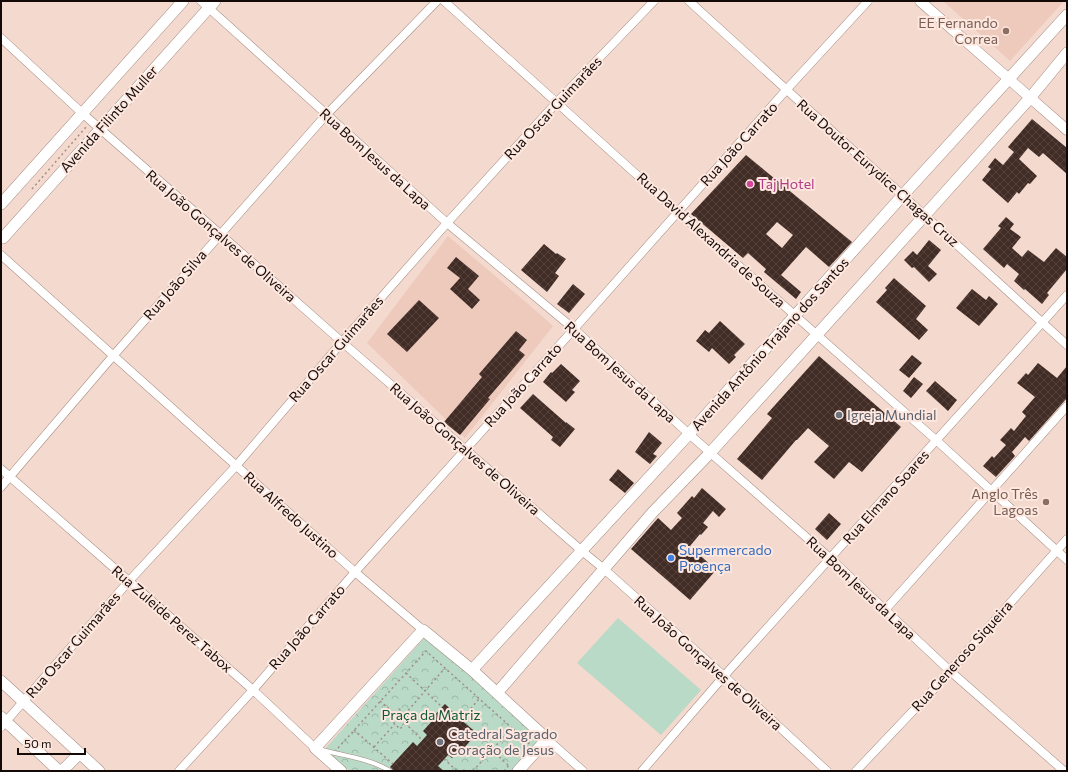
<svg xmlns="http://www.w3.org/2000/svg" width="1068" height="772" font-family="Commissioner,sans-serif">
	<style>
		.built { fill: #edcabc }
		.grass { fill: #b8dac6 }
		.park { fill: url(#park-crowns) }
		.building { fill: url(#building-cross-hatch); fill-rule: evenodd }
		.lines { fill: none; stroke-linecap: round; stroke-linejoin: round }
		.service-casing { stroke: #a58c82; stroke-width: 5 }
		.minor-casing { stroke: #a58c82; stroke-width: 9 }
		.tertiary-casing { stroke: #a58c82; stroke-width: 11 }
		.secondary-casing { stroke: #a58c82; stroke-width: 12 }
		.path { stroke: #a28e86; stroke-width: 1.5; stroke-dasharray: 2 3; stroke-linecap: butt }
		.service { stroke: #fff; stroke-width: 4 }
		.minor { stroke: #fff; stroke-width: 8 }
		.tertiary { stroke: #fff; stroke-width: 10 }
		.secondary { stroke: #fff; stroke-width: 11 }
		.education-dot { fill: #8d6e63; stroke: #fde7de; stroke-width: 1.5 }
		.hotel-dot { fill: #d1479c; stroke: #fde7de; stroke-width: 1.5 }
		.worship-dot { fill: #6b7280; stroke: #fde7de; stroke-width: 1.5 }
		.shop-dot { fill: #3f7fe0; stroke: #fde7de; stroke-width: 1.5 }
		.labels { text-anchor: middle; stroke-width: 4; stroke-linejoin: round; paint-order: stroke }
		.education-label { font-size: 14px; fill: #785e54; stroke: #fde7de; text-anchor: end }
		.street-label { font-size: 14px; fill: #130a07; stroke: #fde7de }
		.hotel-label { font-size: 14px; fill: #b23c85; stroke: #fde7de; text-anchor: start }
		.worship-label { font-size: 14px; fill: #5b616d; stroke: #fde7de; text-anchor: start }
		.shop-label { font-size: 14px; fill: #366cbe; stroke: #fde7de; text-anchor: start }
		.park-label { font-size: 14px; fill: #10593a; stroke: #fde7de }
	</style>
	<defs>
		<pattern id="park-crowns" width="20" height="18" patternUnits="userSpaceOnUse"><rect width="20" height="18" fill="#b8dac6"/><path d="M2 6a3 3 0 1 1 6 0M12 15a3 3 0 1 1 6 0" fill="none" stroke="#9dbaa9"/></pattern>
		<pattern id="building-cross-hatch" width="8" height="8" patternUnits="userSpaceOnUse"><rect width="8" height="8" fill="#422c26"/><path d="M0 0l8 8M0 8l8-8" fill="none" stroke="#54413b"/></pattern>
	</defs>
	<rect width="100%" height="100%" fill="#f4d9ce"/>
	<path class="built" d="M943 1H1064L1010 61Z
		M448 236 527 303 553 326 465 438 367 343Z"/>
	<path class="grass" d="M618 618 701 690 661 735 577 663Z"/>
	<path class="park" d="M426 636 544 742 515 771H350L323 751Z"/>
	<path class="building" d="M1032 119 1067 148V174L1043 153 1039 157 1028 148 1019 159 1037 176 1030 184 1028 183 1019 194 1017 192 1008 203 982 180 991 169 988 167 995 158 1003 165 1014 152 1008 147Z
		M746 155 852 242 829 267 806 247 781 275 801 292 796 299 764 272 766 269 748 253 743 258 691 214ZM777 222 793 235 782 248 766 234Z
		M1006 217 1014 224 1010 229 1021 237 1012 248 1022 257 1028 250 1044 262 1056 248 1067 257V269L1047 293 1049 295 1042 304 1025 289 1024 290 1014 281 1019 274 1007 264 1004 268 983 249 1001 228 998 226Z
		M929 240 941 250 928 266 937 274 929 282 914 267 912 268 904 260 913 251 917 255Z
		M544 244 556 254 557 253 566 259 555 273 559 276 547 292 521 270Z
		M456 257 479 276 468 289 480 300 472 309 450 289 460 278 447 268Z
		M894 278 926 306 916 319 928 330 919 340 876 302 887 290 885 288Z
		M573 284 585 294 569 313 557 304Z
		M972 289 986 300 989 296 998 304 979 326 956 308Z
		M419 300 439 318 407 352 387 334Z
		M720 321 745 344 734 355 736 357 729 364 712 348 709 352 696 341 705 330 709 333Z
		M516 331 527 340 519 350 525 355 488 398 490 399 460 435 444 422 482 377 479 374Z
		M912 355 922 363 909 378 899 370Z
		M819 356 901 427 862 472 849 462 834 479 814 462 829 446 808 428 797 440H796L762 480 737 459 772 418 767 414Z
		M1038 363 1057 378 1067 366V398L1029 441 1025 437 1012 452 1015 456 996 477 983 466 992 456 994 458 1006 445 1000 440 1011 428 1014 431 1026 416 1022 412 1035 397 1017 383 1026 373 1028 375Z
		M561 364 580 381 572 390 575 392 566 402 543 382 551 372 552 373Z
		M914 377 923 384 911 398 903 391Z
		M935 381 957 400 948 411 926 391Z
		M533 394 566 423V422L575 429 560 447 551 440 553 437 520 408Z
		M649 432 662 443 653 454 657 456 650 464 635 452Z
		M618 469 634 483 625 493 609 480Z
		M702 488 726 509 719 517 713 511 703 523 708 527 701 535 700 534 690 546 716 570 690 600 631 549 658 518 671 530 682 518 677 513 692 496 694 498Z
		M829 513 841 524 827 540 815 529Z
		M445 704 461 720 477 733 464 748 462 747 452 758 448 755 438 766 444 771H394L390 767 413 742 417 746 427 735 423 731 433 720 432 718Z"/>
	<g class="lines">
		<defs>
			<path id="service" d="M322 750C345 756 371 759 390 771"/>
			<path id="minor" d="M201 1 447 223 574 329 689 434 831 559 950 671 1064 771
				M444 1 678 212 936 440 1067 560
				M689 1 1067 345
				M1 38 82 113 220 234 342 342 582 551 604 569 724 676 827 771
				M1 255 355 572 423 630
				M1 469 129 581 253 690 315 748
				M1 487 113 356 326 115 437 1
				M885 610 1067 406
				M1 727 129 581 236 466 342 342 447 223 557 102 654 1
				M547 739 583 771
				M179 771 253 690 355 572 574 329 787 89 868 1
				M642 771 724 676 1067 295
				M856 771 931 692 1067 539"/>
			<path id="tertiary" d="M920 1 1067 130"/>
			<path id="secondary" d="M1 204 183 1
				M3 238 215 1
				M472 670 689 434 903 195 1067 15
				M1 681 99 771
				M497 693 653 512 710 453 925 215 1030 98 1067 53
				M1 717 59 771
				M62 771 79 754
				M341 771 315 748 423 630 472 670 547 739 518 771"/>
		</defs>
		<use href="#service" class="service-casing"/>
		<use href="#minor" class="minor-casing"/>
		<use href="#tertiary" class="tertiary-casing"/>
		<use href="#secondary" class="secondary-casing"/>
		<path class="path" d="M32 189 86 127
			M406 673 442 707
			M380 701 395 714
			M399 709 409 718 400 729 390 719Z
			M405 714 445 668
			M461 720 479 699
			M405 723 422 740
			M354 730 393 764
			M374 747 395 724
			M338 748 426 651 512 728
			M492 750 508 765
			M444 759 457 771
			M463 771 465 769 467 771
			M473 771 512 728 529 743 528 744
			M504 771 509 765"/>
		<use href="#service" class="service"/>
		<use href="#minor" class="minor"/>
		<use href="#tertiary" class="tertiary"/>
		<use href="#secondary" class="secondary"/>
	</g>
	<g class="education-dot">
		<circle cx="1006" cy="31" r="4"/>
		<circle cx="1046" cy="502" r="4"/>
	</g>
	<circle class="hotel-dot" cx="750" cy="184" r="4"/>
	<g class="worship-dot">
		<circle cx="839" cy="415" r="4"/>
		<circle cx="440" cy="742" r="4"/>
	</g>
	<circle class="shop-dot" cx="671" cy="558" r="4"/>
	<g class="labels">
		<g class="education-label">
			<text x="998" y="28">EE Fernando<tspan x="998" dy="16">Correa</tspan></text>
			<text x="1038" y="499">Anglo Três<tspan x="1038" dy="16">Lagoas</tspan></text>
		</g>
		<g class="street-label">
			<text transform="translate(553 108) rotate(-47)" y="5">Rua Oscar Guimarães</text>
			<text transform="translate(109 119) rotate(-48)" y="5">Avenida Filinto Muller</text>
			<text transform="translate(739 144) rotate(-48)" y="5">Rua João Carrato</text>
			<text transform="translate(375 159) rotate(42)" y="5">Rua Bom Jesus da Lapa</text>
			<text transform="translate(878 173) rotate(42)" y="5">Rua Doutor Eurydice Chagas Cruz</text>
			<text transform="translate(221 236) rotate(41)" y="5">Rua João Gonçalves de Oliveira</text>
			<text transform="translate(711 240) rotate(42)" y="5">Rua David Alexandria de Souza</text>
			<text transform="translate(175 285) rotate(-49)" y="5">Rua João Silva</text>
			<text transform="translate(770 344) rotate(-48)" y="5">Avenida Antônio Trajano dos Santos</text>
			<text transform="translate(336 349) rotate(-49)" y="5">Rua Oscar Guimarães</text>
			<text transform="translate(620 372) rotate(42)" y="5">Rua Bom Jesus da Lapa</text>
			<text transform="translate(523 385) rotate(-48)" y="5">Rua João Carrato</text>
			<text transform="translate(465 449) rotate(41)" y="5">Rua João Gonçalves de Oliveira</text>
			<text transform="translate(886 497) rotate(-48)" y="5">Rua Elmano Soares</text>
			<text transform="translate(291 515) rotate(42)" y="5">Rua Alfredo Justino</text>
			<text transform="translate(861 588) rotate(43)" y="5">Rua Bom Jesus da Lapa</text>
			<text transform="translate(172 619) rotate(41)" y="5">Rua Zuleide Perez Tabox</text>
			<text transform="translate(307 627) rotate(-49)" y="5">Rua João Carrato</text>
			<text transform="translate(73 645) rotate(-49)" y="5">Rua Oscar Guimarães</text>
			<text transform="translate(962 656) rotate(-48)" y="5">Rua Generoso Siqueira</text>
			<text transform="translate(708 663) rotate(42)" y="5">Rua João Gonçalves de Oliveira</text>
		</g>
		<g class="hotel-label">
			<text x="758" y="189">Taj Hotel</text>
		</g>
		<g class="worship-label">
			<text x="847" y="420">Igreja Mundial</text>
			<text x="448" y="739">Catedral Sagrado<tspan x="448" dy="16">Coração de Jesus</tspan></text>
		</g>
		<g class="shop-label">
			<text x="679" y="555">Supermercado<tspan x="679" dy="16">Proença</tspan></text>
		</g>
		<g class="park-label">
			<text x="431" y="720">Praça da Matriz</text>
		</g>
	</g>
	<rect width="1068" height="772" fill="none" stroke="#130a07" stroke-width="4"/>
	<path d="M18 748v6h67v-6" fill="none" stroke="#130a07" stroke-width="2"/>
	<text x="24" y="748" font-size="12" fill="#130a07" stroke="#fde7de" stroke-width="3" paint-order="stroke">50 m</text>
</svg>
